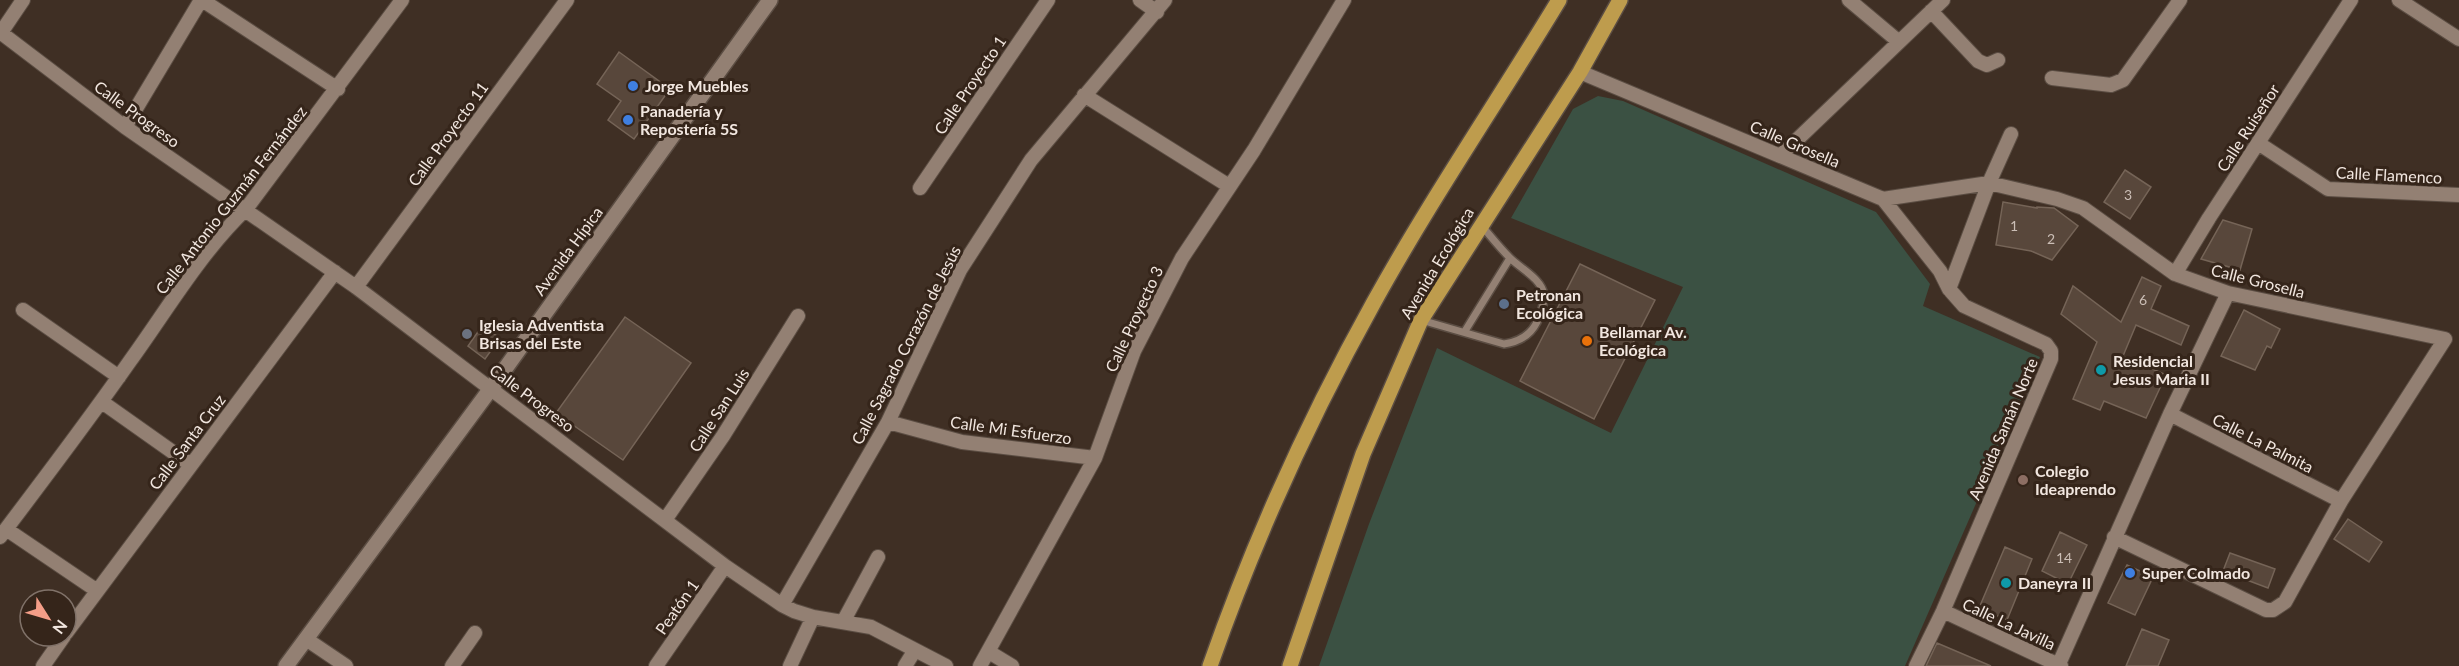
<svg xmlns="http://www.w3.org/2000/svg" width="2459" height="666" font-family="Lato,sans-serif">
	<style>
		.green { fill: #3b5143 }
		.building { fill: #58473b; stroke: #756457; stroke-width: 1.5 }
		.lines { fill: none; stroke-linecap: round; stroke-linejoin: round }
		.service-casing { stroke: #5b4d43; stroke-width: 10 }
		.minor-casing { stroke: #5b4d43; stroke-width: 16 }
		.tertiary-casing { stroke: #5b4d43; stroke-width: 18 }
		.primary-casing { stroke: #5b4d43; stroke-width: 18 }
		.service { stroke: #938073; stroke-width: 7 }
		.minor { stroke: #938073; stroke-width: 14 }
		.tertiary { stroke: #938073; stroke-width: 15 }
		.primary { stroke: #be9c4d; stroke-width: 15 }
		.shop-dot { fill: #3f7fe0; stroke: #35251a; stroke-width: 2 }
		.service-dot { fill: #5c6f8a; stroke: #35251a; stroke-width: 2 }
		.worship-dot { fill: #6b7280; stroke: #35251a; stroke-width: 2 }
		.food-dot { fill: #e8710a; stroke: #35251a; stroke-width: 2 }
		.culture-dot { fill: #0f9aa8; stroke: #35251a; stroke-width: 2 }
		.education-dot { fill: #8d6e63; stroke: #35251a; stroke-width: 2 }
		.labels { text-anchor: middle; stroke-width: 6; stroke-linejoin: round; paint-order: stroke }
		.number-label { font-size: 14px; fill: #cbbeb6 }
		.street-label { font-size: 16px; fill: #f1e6df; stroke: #35251a }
		.poi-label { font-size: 16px; font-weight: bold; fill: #f1e6df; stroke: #35251a; text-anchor: start }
	</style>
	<rect width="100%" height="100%" fill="#3f2f24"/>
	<path class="green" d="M1598 96 1623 101 1876 212 1930 284 1923 306 2040 357 1905 666H1319L1369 524 1437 348 1611 433 1683 287 1511 218 1573 109Z"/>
	<path class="building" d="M619 52 670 89 634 139 608 120 621 101 597 84Z
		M2125 170 2151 187 2130 219 2104 202Z
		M2003 202 2037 208V207L2054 208 2078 226 2052 260 2031 251 1996 245Z
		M2223 220 2252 229 2240 270 2201 259Z
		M1580 264 1655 300 1594 419 1520 381Z
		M2142 277 2161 286 2151 309 2189 326 2181 345 2136 325 2123 356 2166 375 2146 418 2104 401 2100 410 2073 399 2097 342 2061 314 2073 286 2121 322Z
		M2244 310 2280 329 2271 348 2267 346 2255 370 2221 356Z
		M625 317 691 363 623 460 556 413Z
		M482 326 500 338 485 359 468 346Z
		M2348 519 2382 542 2369 562 2334 539Z
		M2060 532 2087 545 2068 584 2042 571Z
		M2005 547 2032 559 2007 620 1979 608Z
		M2230 553 2275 569 2268 588 2223 571Z
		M2127 565 2153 577 2135 615 2108 603Z
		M2142 629 2169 640 2158 666H2126Z
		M1937 643 1991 666H1926Z"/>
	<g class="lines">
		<defs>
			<path id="service" d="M1421 320 1504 344C1519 342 1530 336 1537 322 1540 314 1545 304 1544 295 1542 279 1520 268 1510 258 1500 248 1491 237 1482 226
				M1465 331 1510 258"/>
			<path id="minor" d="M202 0 338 89
				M1140 0 1157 12
				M1849 0 1898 41
				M2399 0 2459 39
				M1931 11 1978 61 1987 65 1998 60
				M0 32 125 127 356 287 725 566 782 605 794 611 813 617 871 627 946 666
				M0 34 23 0
				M1580 72 1883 199 1989 183 2057 199 2083 208 2175 274 2228 293 2445 339 2341 501 2285 602 2273 610H2266L2114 537
				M2052 78 2111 85 2123 80 2180 0
				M1084 95 1229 186
				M125 127 201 0
				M2258 143 2328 189 2459 195
				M1781 155 1943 0
				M920 188 1048 0
				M1883 199 1940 271 1949 289 1964 306 2046 344 2051 351V359L1943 611 1916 666
				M2175 274 2209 218 2351 0
				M356 287 567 0
				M1949 289 1989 183 2011 134
				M23 310 119 377
				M102 402 191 465
				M2170 414 2341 501
				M888 422 962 442 1095 458
				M665 520 723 436 798 316
				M6 529 96 590
				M0 537C44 479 88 421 130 361 167 310 200 253 246 209L402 0
				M782 605 888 422 960 270 1031 160 1165 0
				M1943 611 2061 666
				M843 622 878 557
				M66 633 335 272
				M306 639 346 666
				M989 652 1012 666
				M43 666 64 636
				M452 666 475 633
				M656 666 725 566
				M790 666 813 617
				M905 666 915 650
				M980 666 1095 458 1134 351 1182 258 1254 150 1344 0
				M2058 666 2170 414 2228 293"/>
			<path id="tertiary" d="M286 666 492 387 770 0"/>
			<path id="primary" d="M1210 666C1254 540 1309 419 1374 302 1431 199 1498 101 1559 0
				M1290 666 1363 454 1421 320 1580 72 1620 0"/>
		</defs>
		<use href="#service" class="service-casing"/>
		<use href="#minor" class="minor-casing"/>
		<use href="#tertiary" class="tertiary-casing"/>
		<use href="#primary" class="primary-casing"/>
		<use href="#service" class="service"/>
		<use href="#minor" class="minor"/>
		<use href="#tertiary" class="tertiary"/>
		<use href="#primary" class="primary"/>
	</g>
	<g class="shop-dot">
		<circle cx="633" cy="86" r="6"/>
		<circle cx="628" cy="120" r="6"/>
		<circle cx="2130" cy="573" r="6"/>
	</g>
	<circle class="service-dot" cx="1504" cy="304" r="6"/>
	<circle class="worship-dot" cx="467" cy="334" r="6"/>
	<circle class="food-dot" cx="1587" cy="341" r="6"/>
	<g class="culture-dot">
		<circle cx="2101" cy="370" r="6"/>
		<circle cx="2006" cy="583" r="6"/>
	</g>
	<circle class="education-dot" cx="2023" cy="480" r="6"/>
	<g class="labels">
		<g class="number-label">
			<text x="2128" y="200">3</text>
			<text x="2014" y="231">1</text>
			<text x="2051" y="244">2</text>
			<text x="2143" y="305">6</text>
			<text x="2064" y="563">14</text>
		</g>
		<g class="street-label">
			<text transform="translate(970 85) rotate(-56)" y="6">Calle Proyecto 1</text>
			<text transform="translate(137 114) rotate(36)" y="6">Calle Progreso</text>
			<text transform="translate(2248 128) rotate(-57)" y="6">Calle Ruiseñor</text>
			<text transform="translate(448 134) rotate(-54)" y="6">Calle Proyecto 11</text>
			<text transform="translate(1795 144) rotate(23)" y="6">Calle Grosella</text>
			<text transform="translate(2389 175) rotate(3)" y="6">Calle Flamenco</text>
			<text transform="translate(231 200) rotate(-52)" y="6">Calle Antonio Guzmán Fernández</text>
			<text transform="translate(568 251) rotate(-54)" y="6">Avenida Hípica</text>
			<text transform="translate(1437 263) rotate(-59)" y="6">Avenida Ecológica</text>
			<text transform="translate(2258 281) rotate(14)" y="6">Calle Grosella</text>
			<text transform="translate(1134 319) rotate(-65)" y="6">Calle Proyecto 3</text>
			<text transform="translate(906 345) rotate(-63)" y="6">Calle Sagrado Corazón de Jesús</text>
			<text transform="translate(532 398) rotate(37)" y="6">Calle Progreso</text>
			<text transform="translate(719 410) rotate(-57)" y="6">Calle San Luis</text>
			<text transform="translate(2003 429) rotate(-67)" y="6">Avenida Samán Norte</text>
			<text transform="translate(1011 430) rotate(8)" y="6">Calle Mi Esfuerzo</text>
			<text transform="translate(187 442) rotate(-53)" y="6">Calle Santa Cruz</text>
			<text transform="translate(2263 443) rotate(27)" y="6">Calle La Palmita</text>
			<text transform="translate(677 607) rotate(-55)" y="6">Peatón 1</text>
			<text transform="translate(2009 624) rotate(25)" y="6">Calle La Javilla</text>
		</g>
		<g class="poi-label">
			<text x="645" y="92">Jorge Muebles</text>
			<text x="640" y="117">Panadería y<tspan x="640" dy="18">Repostería 5S</tspan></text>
			<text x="1516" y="301">Petronan<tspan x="1516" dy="18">Ecológica</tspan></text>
			<text x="479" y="331">Iglesia Adventista<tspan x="479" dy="18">Brisas del Este</tspan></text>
			<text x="1599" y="338">Bellamar Av.<tspan x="1599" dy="18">Ecológica</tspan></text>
			<text x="2113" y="367">Residencial<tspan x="2113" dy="18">Jesus Maria II</tspan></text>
			<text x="2035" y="477">Colegio<tspan x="2035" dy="18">Ideaprendo</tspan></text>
			<text x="2142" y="579">Super Colmado</text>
			<text x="2018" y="589">Daneyra II</text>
		</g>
	</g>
	<g transform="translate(48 618) rotate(127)"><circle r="28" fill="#35251a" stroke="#807269" stroke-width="1.5"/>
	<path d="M0-4.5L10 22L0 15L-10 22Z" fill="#f49e88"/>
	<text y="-9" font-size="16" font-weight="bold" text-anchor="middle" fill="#f1e6df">N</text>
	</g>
</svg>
